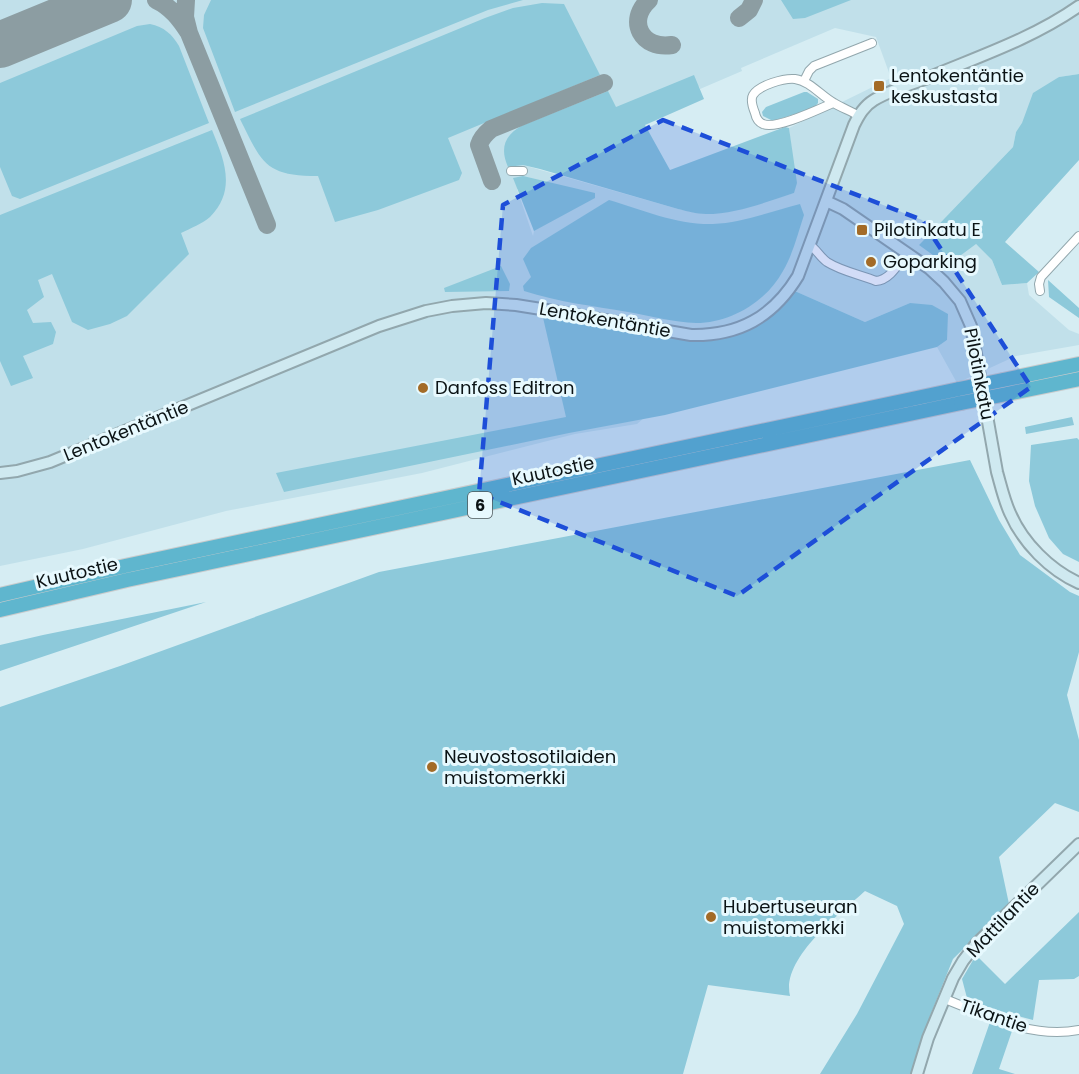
<svg xmlns="http://www.w3.org/2000/svg" width="1079" height="1074" font-family="Poppins,sans-serif">
	<style>
		.built { fill: #c1e0ea; fill-rule: evenodd }
		.green { fill: #8dc9da }
		.lines { fill: none; stroke-linecap: round; stroke-linejoin: round }
		.taxiway { stroke: #8c9da2; stroke-width: 18 }
		.runway { stroke: #8c9da2; stroke-width: 46 }
		.street-casing { stroke: #92a7ad; stroke-width: 10 }
		.secondary-casing { stroke: #92a7ad; stroke-width: 14 }
		.highway-casing { stroke: #c9cbcc; stroke-width: 16 }
		.street { stroke: #fff; stroke-width: 8 }
		.secondary { stroke: #cfe9f0; stroke-width: 10 }
		.highway { stroke: #5fb6ce; stroke-width: 14 }
		.highway-bridge-casing { stroke: #c9cbcc; stroke-width: 16; stroke-linecap: butt }
		.highway-bridge { stroke: #5fb6ce; stroke-width: 14 }
		.marked { fill: #1d4ed8; fill-opacity: 0.2; stroke: #1d4ed8; stroke-width: 4.5; stroke-dasharray: 12 8; stroke-linejoin: round }
		.poi-dot { fill: #a36b27; stroke: #e7f9fe; stroke-width: 2 }
		.labels { text-anchor: middle; stroke-width: 6; stroke-linejoin: round; paint-order: stroke }
		.shield { fill: #e7f9fe; stroke: #4d585b; stroke-width: 1.5 }
		.shield-label { font-size: 16px; font-weight: bold; fill: #0b1315 }
		.poi-label { font-size: 18px; fill: #0b1315; stroke: #e7f9fe; text-anchor: start }
		.street-label { font-size: 18px; fill: #0b1315; stroke: #e7f9fe }
	</style>
	<rect width="100%" height="100%" fill="#d6edf3"/>
	<path class="built" d="M0 0H1079V74L1059 77 1016 132 1013 147 919 245 976 244 992 260 1002 285 1027 283 1029 295 1069 330 1079 334V345L1016 356 957 383 937 347 947 340 910 303 865 322 797 292 789 291 637 424 575 434 422 473 226 511 83 549 0 566ZM835 28 876 37 891 78 789 128 792 153 794 193 731 211 697 213 678 209 523 165 699 86 700 89 742 71 741 68ZM523 185 534 231 533 236 517 189Z"/>
	<path class="green" d="M211 0H523L488 10 235 112 203 28 204 15Z
		M781 0H851L805 18 793 19Z
		M542 3 564 4 600 75 448 138 462 173 459 180 378 210 335 222 318 176C265 176 262 163 240 119L485 18 513 8Z
		M150 24C164 27 172 34 179 46L209 123 20 199 12 196 0 167V83L137 26Z
		M1079 74V160L1005 242 1039 272 1027 283 1002 285 992 260 976 244 949 264 937 258 919 245 1013 147 1016 132 1022 123 1033 93 1059 77Z
		M694 75 704 99 645 125 670 170 785 127 789 128 797 183 794 193C766 202 736 214 706 214 696 214 687 211 678 209L540 169 523 165 508 167C500 149 504 136 521 126L608 91 616 107Z
		M804 92H807L818 99V103L814 108 776 120H771L763 116 762 112 766 107Z
		M212 130C224 159 237 190 210 217 202 224 191 228 181 233L189 254 127 316 110 324 88 330 72 322 52 274 38 280 44 297 27 310 33 323 51 322 56 332 53 344 23 356 33 378 11 386 0 361V215Z
		M523 176 595 193V198L534 231 513 178Z
		M609 200C642 210 678 225 713 224 742 223 772 211 800 204L804 215C798 233 793 254 783 271 767 301 731 323 696 323 674 322 650 316 628 312 593 306 558 302 524 291L523 286 531 277 523 259 531 248Z
		M501 266 510 284 509 291 445 292 444 288Z
		M1048 280 1079 308V318L1049 297Z
		M789 291 797 292 865 322 910 303 932 305 948 314 947 340 937 347 665 415 569 433 284 492 276 473 566 417 541 309 669 332 742 327Z
		M1072 417 1074 425 1026 434 1025 427Z
		M1077 438 1079 440V562L1063 554 1049 538 1035 506 1029 481 1031 445Z
		M970 460 999 520 1020 555 1070 592 1079 596V652L1067 695 1079 740V812L1055 803 999 857 1009 904 953 959 930 1016 911 1074H820L857 1014 904 924 897 906 865 891C840 914 781 958 790 996L708 985 683 1074H0V707L120 666 379 572Z
		M206 602 0 671V645L43 635Z
		M1079 912V976L1074 979 1039 980 1033 1020 995 1010 967 998 962 979 976 955 1005 984Z
		M990 1022 1012 1031 999 1069 1015 1074H972Z"/>
	<g class="lines">
		<path class="taxiway" d="M156 0C171 7 180 19 189 33L185 17 186 0
			M649 0C626 21 642 50 672 45
			M739 18 749 10 754 0
			M189 33 267 225
			M492 181 479 145C481 138 485 134 491 129L604 83"/>
		<path class="runway" d="M0 45 109 0"/>
		<defs>
			<path id="street" d="M804 81 809 71 814 66 872 43
				M833 103C819 109 776 130 763 124 758 122 756 118 755 113 753 108 750 100 753 95 759 85 784 78 795 79 810 81 821 96 834 103 842 108 851 111 859 116
				M511 171H523
				M810 245C817 250 820 257 827 262 841 271 861 275 876 281 890 280 899 263 907 253
				M1040 291 1039 284 1041 277 1079 236
				M945 999C988 1016 1031 1039 1079 1030"/>
			<path id="secondary" d="M826 201 843 209 930 269 944 282 960 301 971 326 997 472C1001 486 1004 500 1010 513 1023 543 1050 570 1079 583
				M0 473 17 471 50 462 379 326 426 311 452 306 486 303 516 305 541 309 691 335C739 336 773 317 798 276L854 125C859 115 864 106 874 100 889 91 908 85 925 79 977 57 1032 39 1079 6
				M917 1074 928 1038 953 978 963 961 976 944 1079 844"/>
			<path id="highway" d="M1003 380 1079 364
				M1007 394 1079 379
				M0 595 125 566 959 389
				M0 610 127 580 961 403"/>
		</defs>
		<use href="#street" class="street-casing"/>
		<use href="#secondary" class="secondary-casing"/>
		<use href="#highway" class="highway-casing"/>
		<use href="#street" class="street"/>
		<use href="#secondary" class="secondary"/>
		<use href="#highway" class="highway"/>
		<defs>
			<path id="highway-bridge" d="M959 389 1003 380
				M961 403 1007 394"/>
		</defs>
		<use href="#highway-bridge" class="highway-bridge-casing"/>
		<use href="#highway-bridge" class="highway-bridge"/>
	</g>
	<path class="marked" d="M663 120 922 220 1031 387 737 596 479 494 503 205Z"/>
	<g class="poi-dot">
		<rect x="873" y="80" width="12" height="12" rx="3"/>
		<rect x="856" y="224" width="12" height="12" rx="3"/>
		<circle cx="871" cy="262" r="6"/>
		<circle cx="423" cy="388" r="6"/>
		<circle cx="432" cy="767" r="6"/>
		<circle cx="711" cy="917" r="6"/>
	</g>
	<g class="labels">
		<rect class="shield" x="468" y="492" width="24" height="26" rx="4.5"/>
		<g class="shield-label">
			<text x="480" y="511">6</text>
		</g>
		<g class="poi-label">
			<text x="891" y="82">Lentokentäntie<tspan x="891" dy="21">keskustasta</tspan></text>
			<text x="874" y="236">Pilotinkatu E</text>
			<text x="883" y="268">Goparking</text>
			<text x="435" y="394">Danfoss Editron</text>
			<text x="444" y="763">Neuvostosotilaiden<tspan x="444" dy="21">muistomerkki</tspan></text>
			<text x="723" y="913">Hubertuseuran<tspan x="723" dy="21">muistomerkki</tspan></text>
		</g>
		<g class="street-label">
			<text transform="translate(605 320) rotate(10)" y="6">Lentokentäntie</text>
			<text transform="translate(979 374) rotate(79)" y="6">Pilotinkatu</text>
			<text transform="translate(126 431) rotate(-22)" y="6">Lentokentäntie</text>
			<text transform="translate(553 471) rotate(-12)" y="6">Kuutostie</text>
			<text transform="translate(77 573) rotate(-13)" y="6">Kuutostie</text>
			<text transform="translate(1003 920) rotate(-46)" y="6">Mattilantie</text>
			<text transform="translate(994 1016) rotate(19)" y="6">Tikantie</text>
		</g>
	</g>
</svg>
